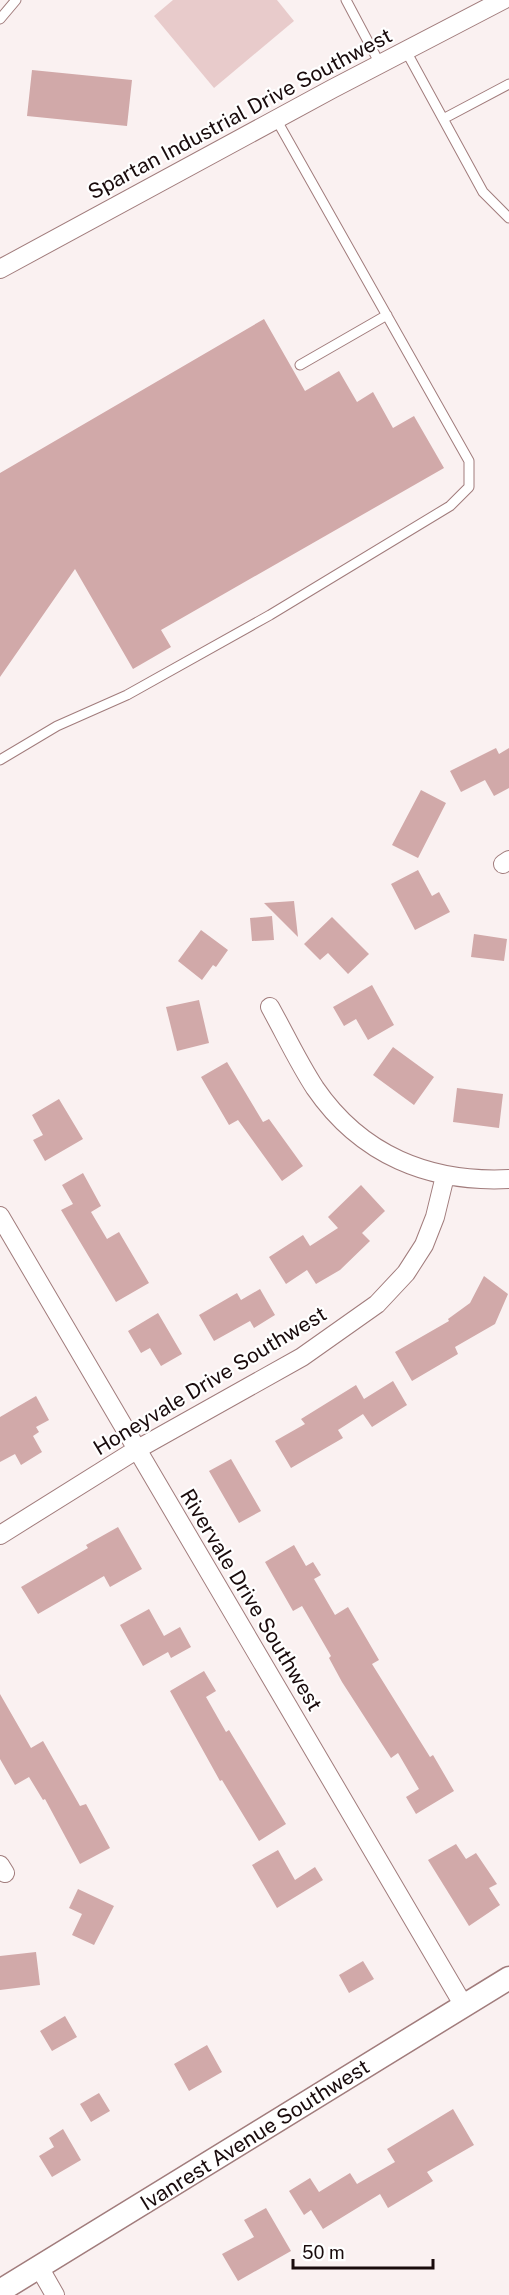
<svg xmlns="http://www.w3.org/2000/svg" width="509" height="2295" font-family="'Public Sans',sans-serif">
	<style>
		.green { fill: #e8cbcb }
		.building { fill: #d1a9a9 }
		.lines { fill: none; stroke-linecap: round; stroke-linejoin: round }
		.service-casing { stroke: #a17c7c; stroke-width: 11 }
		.minor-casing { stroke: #a17c7c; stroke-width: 20 }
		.tertiary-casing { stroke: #a17c7c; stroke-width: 25 }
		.service { stroke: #fff; stroke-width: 9 }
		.minor { stroke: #fff; stroke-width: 18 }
		.tertiary { stroke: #fff; stroke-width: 22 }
		.labels { text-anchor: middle; stroke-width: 4.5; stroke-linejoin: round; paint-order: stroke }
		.street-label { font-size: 21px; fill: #190b0c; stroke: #fff }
	</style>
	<rect width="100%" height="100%" fill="#faf1f1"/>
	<path class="green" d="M173 0H277L294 21 214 88 154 16Z"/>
	<path class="building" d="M32 70 132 80 127 126 27 116Z
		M264 319 305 391 339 371 357 402 373 392 393 428 414 416 444 468 161 630 171 647 133 669 75 569 0 677V473Z
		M496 748 499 754 509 748V788L494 796 485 780 461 792 450 771Z
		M421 790 446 803 418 858 392 845Z
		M418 870 432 896 439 892 450 912 415 930 391 884Z
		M294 901 298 937 264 903Z
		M272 916 274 940 252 941 250 918Z
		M332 917 369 954 348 974 328 953 320 960 304 944Z
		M201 930 228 950 216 967 213 965 202 980 178 961Z
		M474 934 507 939 504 961 471 957Z
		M372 985 394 1025 368 1040 356 1019 344 1026 333 1007Z
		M199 1000 209 1043 177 1051 166 1007Z
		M393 1047 434 1077 414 1105 373 1075Z
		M227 1062 263 1122 269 1119 303 1166 282 1181 238 1120 229 1125 201 1077Z
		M457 1088 503 1094 499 1128 453 1122Z
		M59 1099 83 1139 45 1161 33 1140 43 1135 32 1115Z
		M83 1173 101 1206 91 1212 107 1239 119 1232 149 1283 116 1302 61 1210 73 1204 62 1185Z
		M361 1185 385 1211 362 1233 370 1241 340 1270 316 1284 307 1270 286 1284 269 1257 303 1235 310 1246 338 1228 328 1217Z
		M484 1276 508 1294 495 1324 455 1347 458 1354 412 1381 395 1352 449 1321 448 1319 470 1303Z
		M260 1289 275 1315 254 1328 250 1321 214 1341 199 1315 237 1293 241 1300Z
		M158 1313 182 1354 161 1366 150 1348 141 1353 128 1331Z
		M393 1381 407 1405 372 1427 363 1414 338 1430 343 1438 291 1468 275 1441 305 1424 301 1419 356 1385 364 1399Z
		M36 1396 49 1420 36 1427 39 1432 33 1436 42 1452 21 1465 15 1454 0 1462V1417Z
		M231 1459 261 1511 239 1523 209 1471Z
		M118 1527 142 1569 110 1587 104 1576 38 1614 21 1587 88 1548 86 1545Z
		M294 1545 306 1566 313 1562 321 1575 314 1579 335 1615 348 1607 379 1660 372 1664 430 1757 433 1755 454 1791 416 1814 406 1797 419 1789 398 1753 391 1758 342 1682 329 1658 331 1656 302 1606 293 1611 265 1562Z
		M149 1609 164 1636 180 1627 191 1647 171 1658 168 1652 143 1666 120 1625Z
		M204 1671 216 1691 206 1697 226 1732 229 1730 286 1824 259 1841 222 1780 220 1781 170 1691Z
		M0 1694 31 1748 43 1741 80 1806 86 1804 110 1848 80 1864 45 1799 43 1800 29 1777 15 1785 0 1759Z
		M456 1844 466 1859 476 1853 497 1884 489 1888 500 1905 469 1926 428 1860Z
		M278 1850 295 1880 315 1867 323 1880 277 1908 252 1865Z
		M78 1889 114 1906 94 1945 72 1935 82 1914 69 1908Z
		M36 1952 40 1985 0 1990V1956Z
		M363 1961 374 1979 349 1993 339 1975Z
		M65 2016 77 2037 52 2051 40 2031Z
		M207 2045 222 2072 189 2091 174 2064Z
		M99 2093 110 2111 91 2122 80 2104Z
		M453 2109 474 2145 427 2172 433 2181 388 2208 380 2194 323 2229 311 2210 304 2215 289 2191 310 2178 319 2192 350 2173 357 2184 395 2162 387 2149Z
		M63 2129 81 2160 52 2177 39 2156 54 2147 49 2138Z
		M266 2208 291 2251 238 2281 222 2254 254 2237 244 2220Z"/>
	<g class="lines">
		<defs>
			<path id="service" d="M346 0 380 64
				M0 19 16 0
				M406 51 483 192 509 218
				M443 119 509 84
				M300 365 387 315
				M0 760 57 726 127 695 270 615 450 506 469 487V461L276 119"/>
			<path id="minor" d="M0 269 332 89 503 0
				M503 864 509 860
				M270 1007C285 1034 298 1062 315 1088 361 1155 429 1183 509 1179
				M0 1216 464 2006
				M0 1535 136 1450 302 1357 377 1304 406 1273 424 1245 435 1217 445 1176
				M0 1865 5 1873
				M39 2267 55 2295"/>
			<path id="tertiary" d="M0 2291 509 1978"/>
		</defs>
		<use href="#service" class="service-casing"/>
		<use href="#minor" class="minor-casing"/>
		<use href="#tertiary" class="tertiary-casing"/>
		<use href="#service" class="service"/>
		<use href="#minor" class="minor"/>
		<use href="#tertiary" class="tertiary"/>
	</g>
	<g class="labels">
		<g class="street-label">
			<text transform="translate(240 114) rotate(-28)" y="7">Spartan Industrial Drive Southwest</text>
			<text transform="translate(210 1381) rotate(-31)" y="7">Honeyvale Drive Southwest</text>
			<text transform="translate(251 1600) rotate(59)" y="7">Rivervale Drive Southwest</text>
			<text transform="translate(255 2135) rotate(-32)" y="7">Ivanrest Avenue Southwest</text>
		</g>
	</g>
	<path d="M293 2259v9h140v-9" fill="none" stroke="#190b0c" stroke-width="3"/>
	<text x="302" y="2259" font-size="18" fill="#190b0c" stroke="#ffffff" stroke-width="4.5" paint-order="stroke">50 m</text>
</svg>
